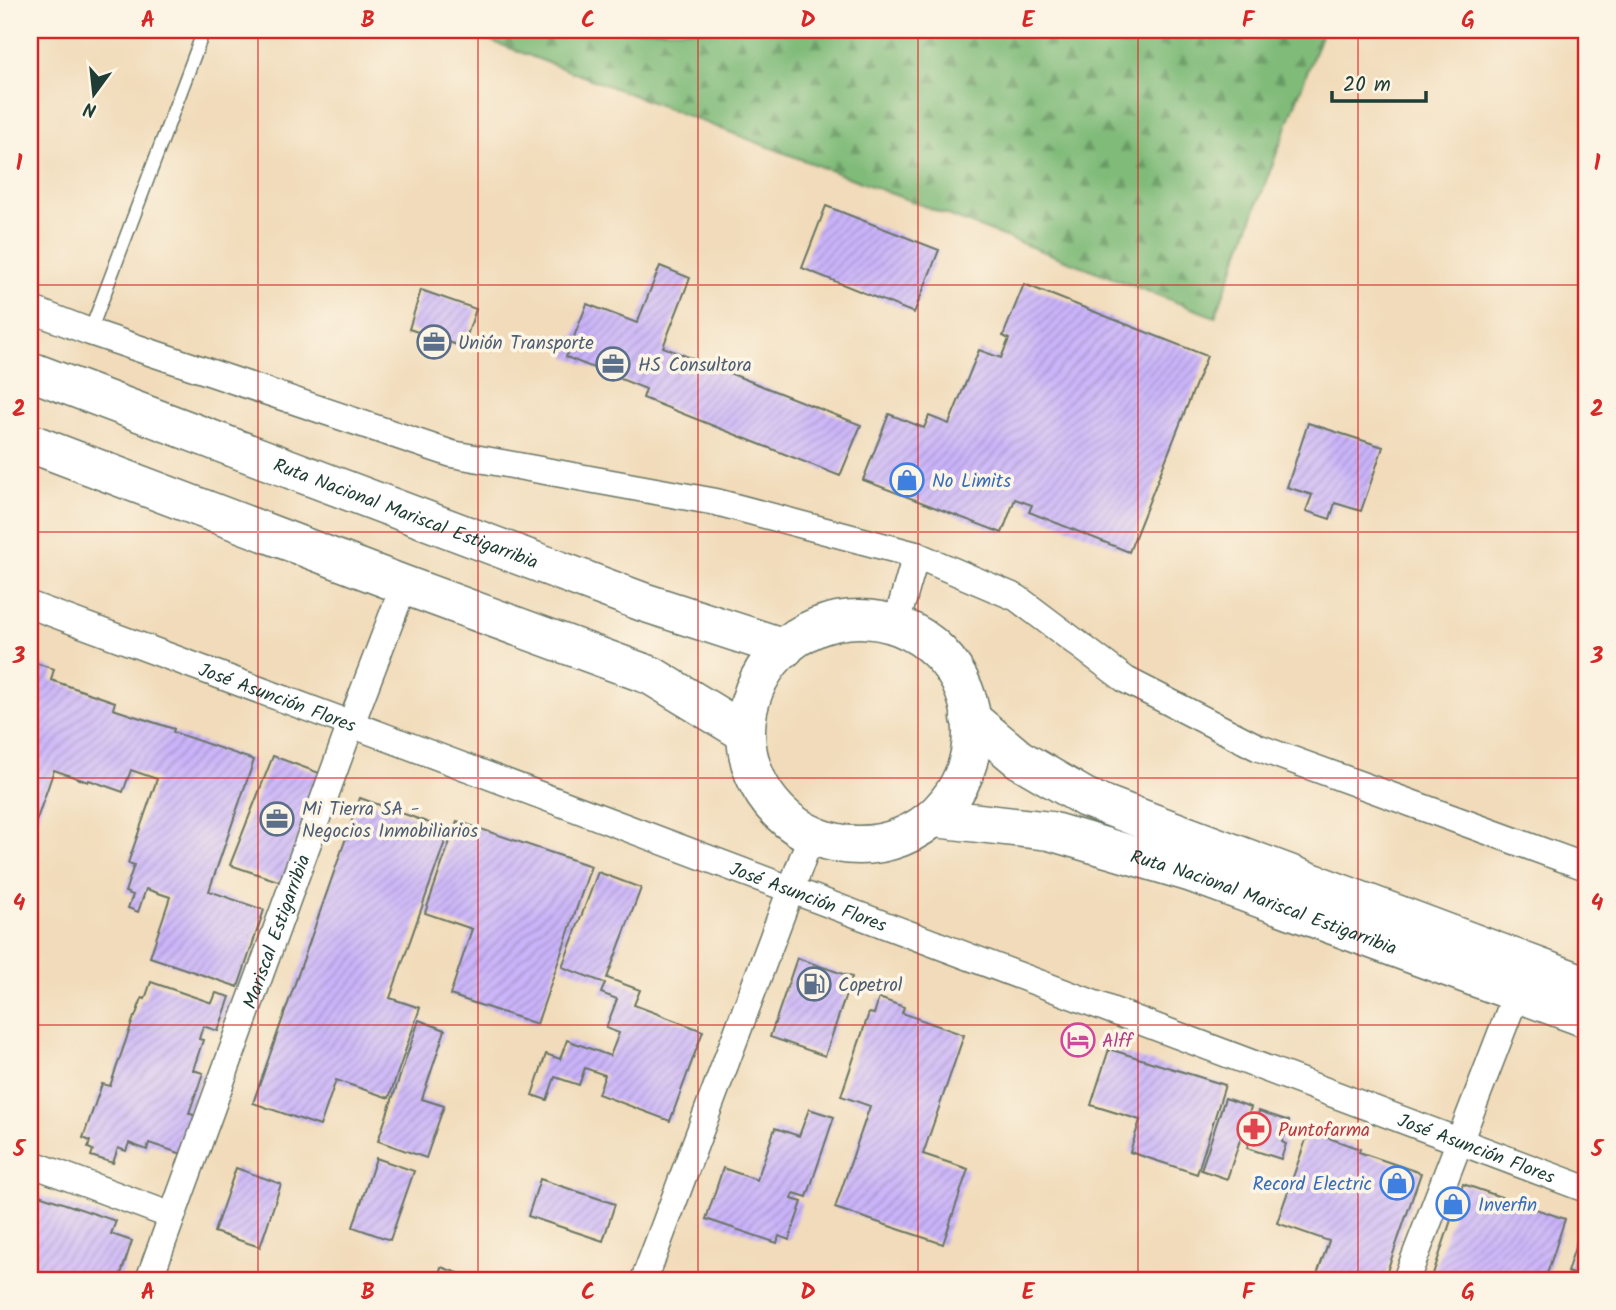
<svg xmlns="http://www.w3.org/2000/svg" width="1616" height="1310" font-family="Kalam,sans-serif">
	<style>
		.forest { fill: url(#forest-firs); stroke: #507c56; stroke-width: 2 }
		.building { fill: url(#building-hatch) }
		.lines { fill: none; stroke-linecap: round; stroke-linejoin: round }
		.lane-casing { stroke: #687463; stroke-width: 15 }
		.street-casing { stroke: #687463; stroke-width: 29 }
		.highway-casing { stroke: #687463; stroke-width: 41 }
		.lane { stroke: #fff; stroke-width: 12 }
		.street { stroke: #fff; stroke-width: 26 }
		.highway { stroke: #fff; stroke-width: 38 }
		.grid { fill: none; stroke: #d62828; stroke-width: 2; stroke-opacity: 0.55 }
		.labels { text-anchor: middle; stroke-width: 7; stroke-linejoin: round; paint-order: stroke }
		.service-label { font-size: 19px; fill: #4e5e75; stroke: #fcf5e5; text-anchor: start }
		.shop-label { font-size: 19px; fill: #366cbe; stroke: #fcf5e5; text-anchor: start }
		.street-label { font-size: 19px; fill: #1f3d34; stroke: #fcf5e5 }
		.hotel-label { font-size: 19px; fill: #b23c85; stroke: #fcf5e5; text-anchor: start }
		.health-label { font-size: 19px; fill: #be3a42; stroke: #fcf5e5; text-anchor: start }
		.neatline { fill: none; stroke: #d62828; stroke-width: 2.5 }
		.grid-label { font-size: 23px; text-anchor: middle; font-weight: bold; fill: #d62828 }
	</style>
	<defs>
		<pattern id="forest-firs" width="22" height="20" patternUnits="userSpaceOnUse" patternTransform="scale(1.75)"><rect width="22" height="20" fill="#80bb79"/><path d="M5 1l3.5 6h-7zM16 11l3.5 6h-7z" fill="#689964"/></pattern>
		<pattern id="building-hatch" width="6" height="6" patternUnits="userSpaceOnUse" patternTransform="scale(1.75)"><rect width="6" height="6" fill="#cbb4fa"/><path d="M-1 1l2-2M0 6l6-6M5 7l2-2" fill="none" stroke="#a494cb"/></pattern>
	</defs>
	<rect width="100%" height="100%" fill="#fcf5e5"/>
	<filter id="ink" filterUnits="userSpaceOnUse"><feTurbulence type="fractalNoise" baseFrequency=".0143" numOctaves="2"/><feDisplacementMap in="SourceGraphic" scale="14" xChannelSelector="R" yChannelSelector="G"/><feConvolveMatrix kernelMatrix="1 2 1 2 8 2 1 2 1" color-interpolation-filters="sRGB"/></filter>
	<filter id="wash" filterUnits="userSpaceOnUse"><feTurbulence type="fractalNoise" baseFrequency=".00686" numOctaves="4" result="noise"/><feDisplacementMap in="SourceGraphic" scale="28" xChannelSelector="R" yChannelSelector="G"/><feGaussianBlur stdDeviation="1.57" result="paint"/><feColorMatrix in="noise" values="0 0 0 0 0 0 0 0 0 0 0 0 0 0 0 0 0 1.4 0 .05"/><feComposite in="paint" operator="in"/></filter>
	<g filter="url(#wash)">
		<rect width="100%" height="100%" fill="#f1dbba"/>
		<path class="forest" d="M462 30H1323L1215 317Z"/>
		<g id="blocks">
			<path class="building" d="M826 206 939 250 914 313 802 268Z
				M660 266 690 278 663 347 861 425 840 476 643 398 646 389 566 357 587 304 637 323Z
				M1024 284 1207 356 1129 552 1029 512 1032 505 1015 499 1002 533 863 480 889 414 924 428 929 416 949 424 979 350 1001 358 1009 339 1003 336Z
				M421 290 476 309 463 347 409 329Z
				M1308 423 1383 447 1361 511 1335 503 1330 519 1306 511 1312 495 1287 487Z
				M30 661 54 669 51 680 115 702 113 709 174 729 173 732 254 760 209 891 264 910 238 987 150 957 170 897 146 889 138 912 128 908 133 895 125 892 134 865 128 863 157 779 131 770 123 792 89 780 88 782 54 770 30 839Z
				M273 756 322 774 284 883 230 865Z
				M360 798 449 830 390 998 420 1008 389 1098 336 1080 320 1126 253 1103Z
				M457 821 591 866 537 1024 450 995 472 929 425 913Z
				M598 872 641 888 607 978 640 990 634 1005 703 1031 670 1121 598 1094 605 1075 585 1068 579 1085 555 1077 547 1100 532 1095 546 1054 560 1059 567 1040 610 1056 619 1033 606 1028 617 999 601 993 605 983 562 967Z
				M797 958 852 977 825 1056 770 1037Z
				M151 982 212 1003 216 993 230 997 218 1031 203 1026 199 1039 203 1040 193 1070 203 1073 189 1113 195 1116 182 1154 149 1143 147 1150 129 1143 126 1151 118 1148 113 1163 91 1156 93 1150 88 1148 90 1141 83 1138 102 1084 110 1086 134 1017H135L142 998 145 999Z
				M879 998 904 1007 902 1013 964 1035 923 1154 968 1169 943 1244 835 1208 870 1106 841 1096 869 1013 874 1014Z
				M419 1020 445 1030 422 1099 444 1106 426 1158 378 1141Z
				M1109 1049 1225 1085 1197 1174 1130 1152 1140 1120 1091 1105Z
				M1225 1098 1251 1107 1227 1179 1201 1170Z
				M809 1109 834 1117 807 1197 794 1193 792 1199 802 1202 789 1240 779 1236 777 1243 706 1219 723 1168 757 1180 775 1128 799 1136Z
				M1259 1111 1289 1121 1282 1142 1286 1144 1281 1159 1247 1148Z
				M1309 1131 1360 1149 1359 1152 1421 1173 1384 1280H1315L1329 1241 1277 1223Z
				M376 1158 414 1171 390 1240 353 1227Z
				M236 1168 281 1184 260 1247 214 1232Z
				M540 1179 615 1204 603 1241 528 1216Z
				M1463 1184 1565 1219 1545 1280H1431Z
				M30 1192 116 1221 111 1234 132 1241 119 1280H30Z
				M1580 1232 1586 1234V1278L1567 1272Z
				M441 1267 478 1280H437Z"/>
		</g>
	</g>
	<g filter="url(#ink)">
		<use href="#blocks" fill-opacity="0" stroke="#687463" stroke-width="2"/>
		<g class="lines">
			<defs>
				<path id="lane" d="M90 332 204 30"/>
				<g id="street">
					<path d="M30 309 90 332 452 454 716 502 916 555 1017 598 1126 680 1257 747 1586 867"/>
					<path id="s1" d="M30 605 351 724 1586 1189"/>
					<path d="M896 624 916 555"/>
					<path d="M30 1163 172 1216"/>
					<path id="s2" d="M149 1280 351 724 404 585"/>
					<path d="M644 1280 811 836"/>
					<path d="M1406 1280 1517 992"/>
				</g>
				<g id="highway">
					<path id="s3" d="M30 371 643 602 785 648"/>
					<path d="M30 443 404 585 652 676 744 732"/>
					<circle cx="859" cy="732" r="113"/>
					<path d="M970 718 1019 759 1086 798 1586 985"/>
					<path id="s4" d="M935 818 1050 831 1189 872 1586 1018"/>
				</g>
			</defs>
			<use href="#lane" class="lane-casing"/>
			<use href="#street" class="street-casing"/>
			<use href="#highway" class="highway-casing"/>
			<use href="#lane" class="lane"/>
			<use href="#street" class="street"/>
			<use href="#highway" class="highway"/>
		</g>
	</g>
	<path class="grid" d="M258 30V1280M478 30V1280M698 30V1280M918 30V1280M1138 30V1280M1358 30V1280M30 285H1586M30 532H1586M30 778H1586M30 1025H1586"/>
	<defs>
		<symbol id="office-ring" viewBox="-11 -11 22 22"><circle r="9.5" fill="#fcf5e5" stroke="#5c6f8a" stroke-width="1.5"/><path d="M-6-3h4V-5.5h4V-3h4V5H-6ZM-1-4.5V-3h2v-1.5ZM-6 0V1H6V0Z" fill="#5c6f8a"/></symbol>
		<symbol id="shop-ring" viewBox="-11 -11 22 22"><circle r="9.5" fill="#fcf5e5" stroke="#3f7fe0" stroke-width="1.5"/><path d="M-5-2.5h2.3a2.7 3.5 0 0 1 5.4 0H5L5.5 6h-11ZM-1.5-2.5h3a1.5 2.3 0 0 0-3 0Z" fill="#3f7fe0"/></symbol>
		<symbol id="fuel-ring" viewBox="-11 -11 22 22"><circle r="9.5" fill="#fcf5e5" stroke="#5c6f8a" stroke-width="1.5"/><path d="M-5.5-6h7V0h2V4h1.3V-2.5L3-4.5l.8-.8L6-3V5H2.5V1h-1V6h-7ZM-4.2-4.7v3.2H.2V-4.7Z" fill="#5c6f8a"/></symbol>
		<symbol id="hotel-ring" viewBox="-11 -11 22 22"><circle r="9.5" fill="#fcf5e5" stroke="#d1479c" stroke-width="1.5"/><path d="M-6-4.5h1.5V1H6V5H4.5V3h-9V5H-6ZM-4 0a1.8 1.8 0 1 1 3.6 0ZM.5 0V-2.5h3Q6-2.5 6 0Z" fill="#d1479c"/></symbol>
		<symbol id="pharmacy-ring" viewBox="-11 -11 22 22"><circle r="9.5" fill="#fcf5e5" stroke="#e0444e" stroke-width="1.5"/><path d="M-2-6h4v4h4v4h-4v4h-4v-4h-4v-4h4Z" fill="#e0444e"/></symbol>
	</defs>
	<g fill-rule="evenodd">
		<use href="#office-ring" x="415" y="323" width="38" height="38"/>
		<use href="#office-ring" x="594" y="345" width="38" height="38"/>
		<use href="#shop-ring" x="888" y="461" width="38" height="38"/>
		<use href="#office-ring" x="258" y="800" width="38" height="38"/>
		<use href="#fuel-ring" x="795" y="965" width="38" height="38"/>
		<use href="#hotel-ring" x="1059" y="1021" width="38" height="38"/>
		<use href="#pharmacy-ring" x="1235" y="1110" width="38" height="38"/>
		<use href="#shop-ring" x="1378" y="1164" width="38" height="38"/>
		<use href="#shop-ring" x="1434" y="1185" width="38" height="38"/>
	</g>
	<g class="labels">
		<g class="service-label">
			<text x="458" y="349">Unión Transporte</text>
			<text x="638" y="371">HS Consultora</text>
			<text x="302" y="815">Mi Tierra SA -<tspan x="302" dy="22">Negocios Inmobiliarios</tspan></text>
			<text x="838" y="991">Copetrol</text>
		</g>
		<g class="shop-label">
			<text x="932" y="487">No Limits</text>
			<text x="1372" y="1190" text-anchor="end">Record Electric</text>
			<text x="1478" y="1211">Inverfin</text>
		</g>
		<g class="street-label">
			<text dy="7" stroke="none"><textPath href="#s3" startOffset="402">Ruta Nacional Mariscal Estigarribia</textPath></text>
			<text dy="7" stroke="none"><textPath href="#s1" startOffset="264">José Asunción Flores</textPath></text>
			<text dy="7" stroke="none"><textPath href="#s1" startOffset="831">José Asunción Flores</textPath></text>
			<text dy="7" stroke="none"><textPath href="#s4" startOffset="341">Ruta Nacional Mariscal Estigarribia</textPath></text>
			<text dy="7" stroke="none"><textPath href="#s2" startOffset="371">Mariscal Estigarribia</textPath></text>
			<text dy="7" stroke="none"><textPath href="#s1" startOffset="1545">José Asunción Flores</textPath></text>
		</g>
		<g class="hotel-label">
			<text x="1102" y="1047">Alff</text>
		</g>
		<g class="health-label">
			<text x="1278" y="1136">Puntofarma</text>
		</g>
	</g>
	<rect width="1616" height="1310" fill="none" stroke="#fcf5e5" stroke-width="77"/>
	<g transform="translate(94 94) rotate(195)" stroke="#fcf5e5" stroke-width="5" paint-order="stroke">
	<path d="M0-5L12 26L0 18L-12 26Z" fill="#1f3d34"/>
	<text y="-10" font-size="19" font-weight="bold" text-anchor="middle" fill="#1f3d34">N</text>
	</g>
	<path d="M1332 91v10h94v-10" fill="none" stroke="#1f3d34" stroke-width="3.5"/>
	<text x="1343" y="91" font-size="21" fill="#1f3d34" stroke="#fcf5e5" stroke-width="5" paint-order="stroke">20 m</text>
	<rect x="38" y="38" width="1540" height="1234" class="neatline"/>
	<g class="grid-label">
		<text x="148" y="27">A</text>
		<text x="368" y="27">B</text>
		<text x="588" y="27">C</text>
		<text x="808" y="27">D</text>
		<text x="1028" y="27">E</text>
		<text x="1248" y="27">F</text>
		<text x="1468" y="27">G</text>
		<text x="19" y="170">1</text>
		<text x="1597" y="170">1</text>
		<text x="19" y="416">2</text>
		<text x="1597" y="416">2</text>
		<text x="19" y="663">3</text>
		<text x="1597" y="663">3</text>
		<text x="19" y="910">4</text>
		<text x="1597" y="910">4</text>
		<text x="19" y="1156">5</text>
		<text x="1597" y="1156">5</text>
		<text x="148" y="1299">A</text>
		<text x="368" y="1299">B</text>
		<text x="588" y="1299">C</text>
		<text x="808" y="1299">D</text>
		<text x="1028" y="1299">E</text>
		<text x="1248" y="1299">F</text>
		<text x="1468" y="1299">G</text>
	</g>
</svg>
